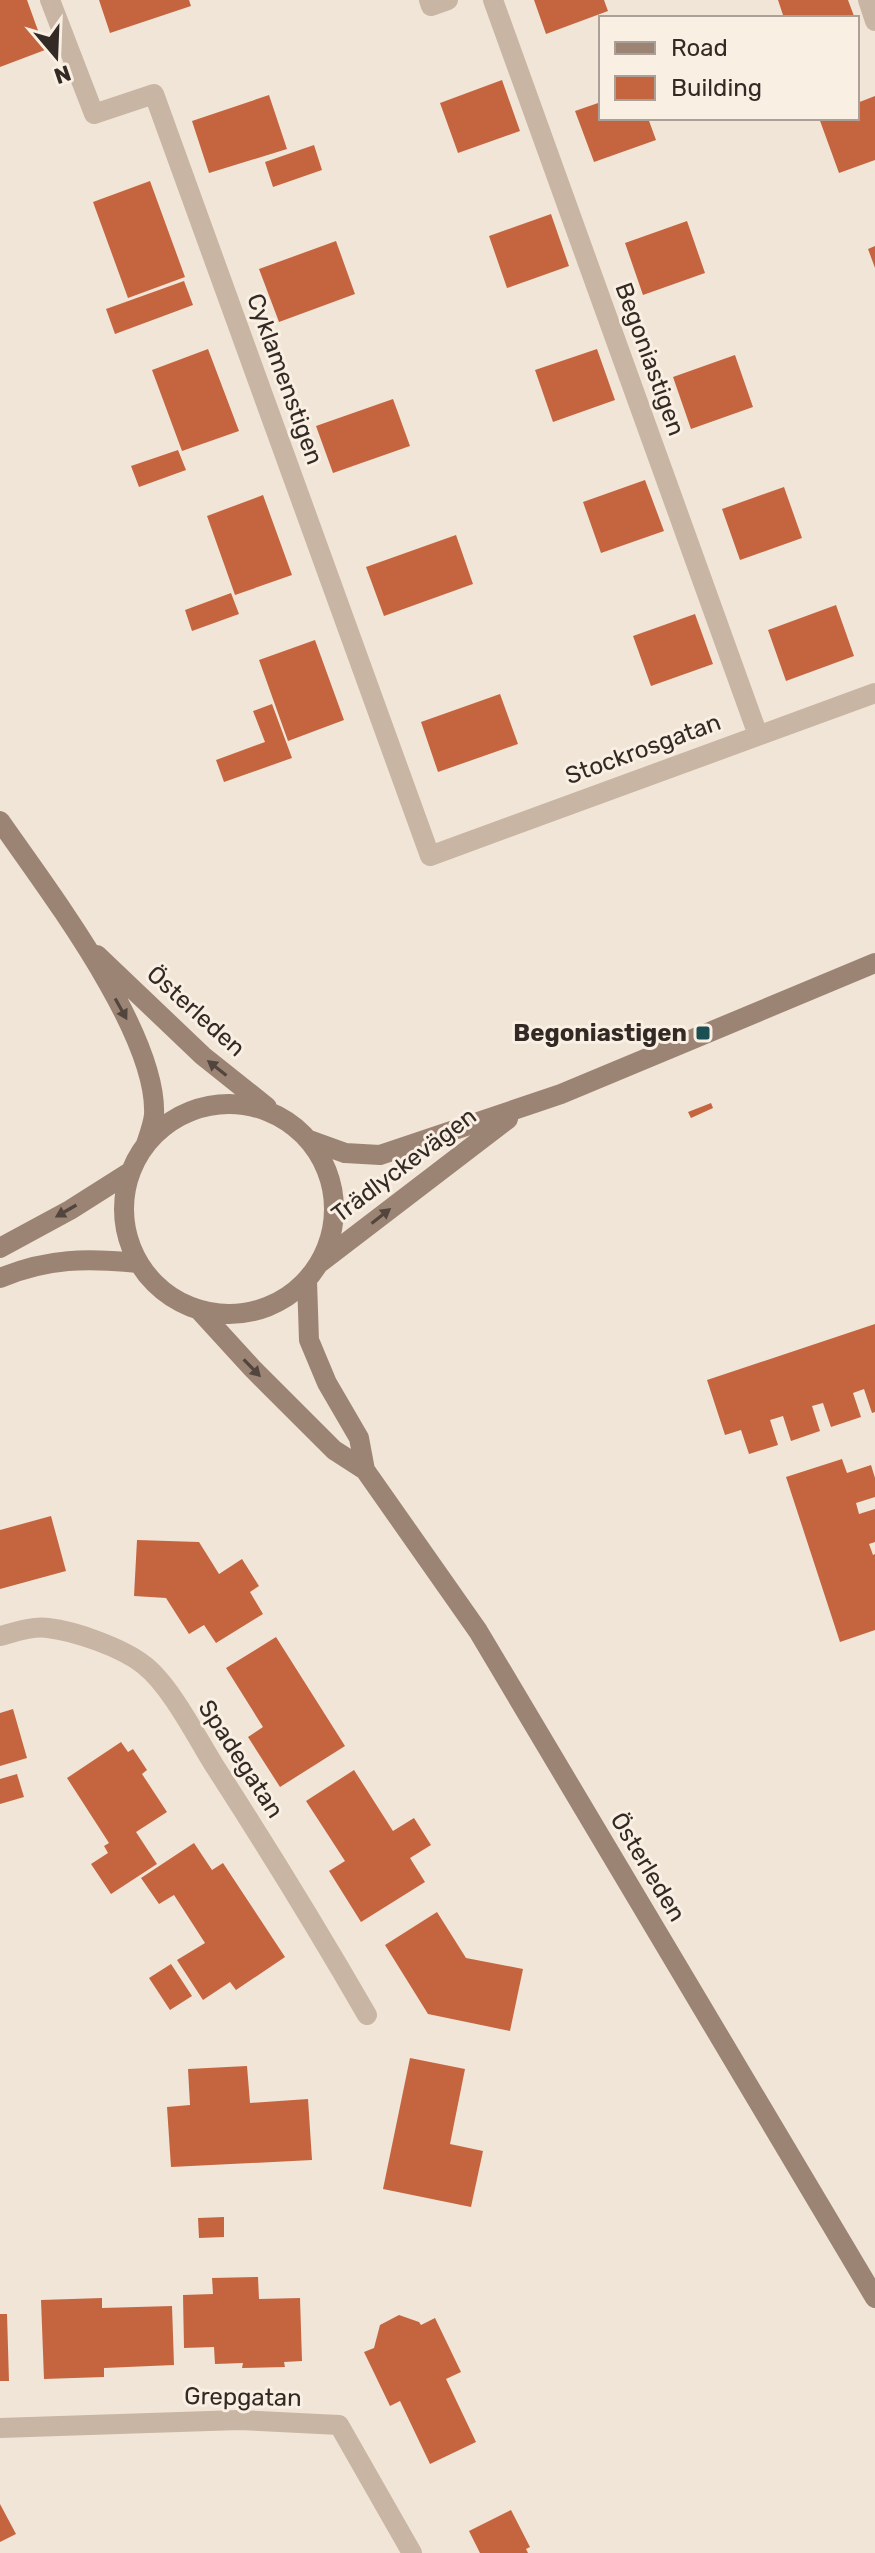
<svg xmlns="http://www.w3.org/2000/svg" width="875" height="2553" font-family="Rubik,sans-serif">
	<style>
		.building { fill: #c56540 }
		.lines { fill: none; stroke-linecap: round; stroke-linejoin: round }
		.street { stroke: #c8b5a3; stroke-width: 20 }
		.secondary { stroke: #9c8475; stroke-width: 20 }
		.oneway { fill: #52453d }
		.poi-dot { fill: #1b4f54; stroke: #f9efe3; stroke-width: 3 }
		.labels { text-anchor: middle; stroke-width: 6; stroke-linejoin: round; paint-order: stroke }
		.street-label { font-size: 24px; fill: #332a25; stroke: #f9efe3 }
		.poi-label { font-size: 24px; font-weight: bold; fill: #332a25; stroke: #f9efe3; text-anchor: end }
	</style>
	<rect width="100%" height="100%" fill="#f1e5d7"/>
	<path class="building" d="M0 0H27L45 50 0 67Z
		M99 0H189L191 6 110 33Z
		M534 0H604L608 11 546 34Z
		M778 0H848L854 16 847 18H784Z
		M502 80 520 131 458 153 440 103Z
		M269 95 287 149 209 173 192 121Z
		M875 96V160L839 173 819 118H857V103Z
		M601 102V118H648L656 140 594 162 575 111Z
		M314 145 322 170 273 187 265 162Z
		M150 181 185 277 128 298 93 202Z
		M551 214 569 266 507 288 489 236Z
		M687 221 705 273 643 295 625 243Z
		M336 241 355 294 279 322 259 269Z
		M875 246V268L868 249Z
		M184 281 193 305 115 334 106 309Z
		M208 349 239 431 182 451 152 370Z
		M597 349 615 400 553 422 535 370Z
		M735 355 753 407 691 429 673 377Z
		M393 399 410 446 333 473 316 426Z
		M178 450 186 470 139 487 131 466Z
		M645 480 664 531 601 553 583 502Z
		M784 487 802 538 740 560 722 509Z
		M263 495 292 575 235 595 207 516Z
		M456 535 473 584 384 616 366 567Z
		M231 593 239 614 192 631 185 610Z
		M836 605 854 656 786 681 768 630Z
		M695 614 713 664 651 686 633 636Z
		M315 640 344 720 288 741 259 660Z
		M500 694 518 744 438 772 421 722Z
		M272 704 292 758 224 782 216 760 265 742 253 711Z
		M711 1103 713 1108 691 1118 688 1112Z
		M875 1324V1412L872 1413 864 1389 853 1393 861 1417 831 1427 823 1403 812 1406 820 1431 791 1441 783 1416 770 1420 778 1445 749 1454 741 1430 725 1435 707 1380Z
		M842 1459 847 1473 871 1465 875 1478V1497L856 1503 859 1514 875 1509V1542L869 1544 873 1555 875 1554V1630L840 1642 786 1477Z
		M51 1516 66 1571 0 1589V1530Z
		M137 1540 199 1542 219 1574 242 1559 259 1586 250 1592 263 1614 216 1643 204 1625 189 1634 166 1598 134 1596Z
		M276 1637 345 1746 280 1787 248 1737 263 1727 226 1668Z
		M13 1709 27 1758 0 1766V1713Z
		M121 1742 128 1752 133 1749 147 1770 142 1774 167 1812 136 1832 157 1864 111 1894 91 1864 108 1853 104 1846 109 1843 67 1778Z
		M354 1770 393 1831 414 1818 431 1845 410 1858 425 1882 361 1922 329 1871 345 1861 306 1801Z
		M17 1774 24 1797 0 1804V1779Z
		M194 1843 212 1870 223 1863 285 1957 236 1990 230 1982 203 2000 177 1960 205 1943 174 1895 159 1904 141 1878Z
		M437 1912 466 1958 523 1969 510 2031 428 2014 385 1945Z
		M171 1964 192 1996 170 2010 149 1978Z
		M410 2058 465 2069 450 2144 483 2151 471 2207 383 2189Z
		M247 2066 250 2103 308 2099 312 2160 171 2167 167 2107 190 2105 188 2069Z
		M224 2217V2237L199 2238 198 2218Z
		M258 2277 259 2299 300 2298 302 2361 284 2362 285 2367 242 2368 243 2363 215 2364 214 2347 184 2348 183 2295 213 2294 212 2278Z
		M102 2298V2308L172 2306 174 2365 104 2368V2377L44 2379 41 2300Z
		M0 2314H7L9 2381H0Z
		M399 2315 419 2322 421 2325 435 2318 461 2372 446 2379 476 2442 430 2464 400 2401 390 2406 364 2352 374 2348 380 2325Z
		M0 2504 16 2534 0 2542Z
		M511 2510 530 2547 526 2549 528 2553H480L469 2531Z"/>
	<g class="lines">
		<path class="street" d="M50 0 94 114 154 94 430 856 875 693
			M429 0 431 6 448 0
			M493 0 758 735
			M868 0 875 21
			M0 1636C15 1632 32 1626 48 1628 75 1631 123 1648 144 1665 170 1685 196 1736 214 1765 267 1847 318 1930 367 2015
			M0 2428 239 2420 339 2425 412 2553"/>
		<path class="secondary" d="M0 821C47 889 158 1033 154 1115 153 1124 149 1135 146 1144
			M97 955 203 1056 267 1107
			M124 1209a105 105 0 1 1 210 0a105 105 0 1 1-210 0Z
			M309 1140 345 1153 380 1155 561 1094 875 963
			M0 1248 70 1210 130 1172
			M321 1262 508 1119
			M0 1278C48 1258 87 1258 138 1263
			M307 1281 309 1340 327 1383 359 1438 365 1470
			M199 1310 252 1368 334 1450 365 1470 478 1631 875 2298"/>
	</g>
	<defs><path id="oneway-solid" d="M-6-.8H1V-3.2L6.5 0L1 3.2V.8H-6Z" transform="scale(2)"/></defs>
	<g class="oneway">
		<use href="#oneway-solid" transform="translate(121 1009) rotate(61)"/>
		<use href="#oneway-solid" transform="translate(217 1068) rotate(-142)"/>
		<use href="#oneway-solid" transform="translate(66 1211) rotate(150)"/>
		<use href="#oneway-solid" transform="translate(381 1216) rotate(-38)"/>
		<use href="#oneway-solid" transform="translate(252 1368) rotate(46)"/>
	</g>
	<rect class="poi-dot" x="695" y="1025" width="16" height="16" rx="4"/>
	<g class="labels">
		<g class="street-label">
			<text transform="translate(650 359) rotate(70)" y="8">Begoniastigen</text>
			<text transform="translate(285 379) rotate(70)" y="8">Cyklamenstigen</text>
			<text transform="translate(643 749) rotate(-20)" y="8">Stockrosgatan</text>
			<text transform="translate(196 1011) rotate(42)" y="8">Österleden</text>
			<text transform="translate(404 1165) rotate(-37)" y="8">Trädlyckevägen</text>
			<text transform="translate(241 1759) rotate(57)" y="8">Spadegatan</text>
			<text transform="translate(648 1867) rotate(59)" y="8">Österleden</text>
			<text transform="translate(243 2397) rotate(1)" y="8">Grepgatan</text>
		</g>
		<g class="poi-label">
			<text x="687" y="1041">Begoniastigen</text>
		</g>
	</g>
	<rect x="599" y="16" width="260" height="104" fill="#f9efe3" stroke="#aaa097" stroke-width="2"/>
	<rect x="615" y="42" width="40" height="12" fill="#9c8475" stroke="#aaa097" stroke-width="2"/>
	<text x="671" y="56" font-size="24" fill="#332a25">Road</text>
	<rect x="615" y="76" width="40" height="24" fill="#c56540" stroke="#aaa097" stroke-width="2"/>
	<text x="671" y="96" font-size="24" fill="#332a25">Building</text>
	<g transform="translate(56 56) rotate(161)" stroke="#f9efe3" stroke-width="6" paint-order="stroke">
	<path d="M0-6L14 30L0 20L-14 30Z" fill="#332a25"/>
	<text y="-12" font-size="22" font-weight="bold" text-anchor="middle" fill="#332a25">N</text>
	</g>
</svg>
